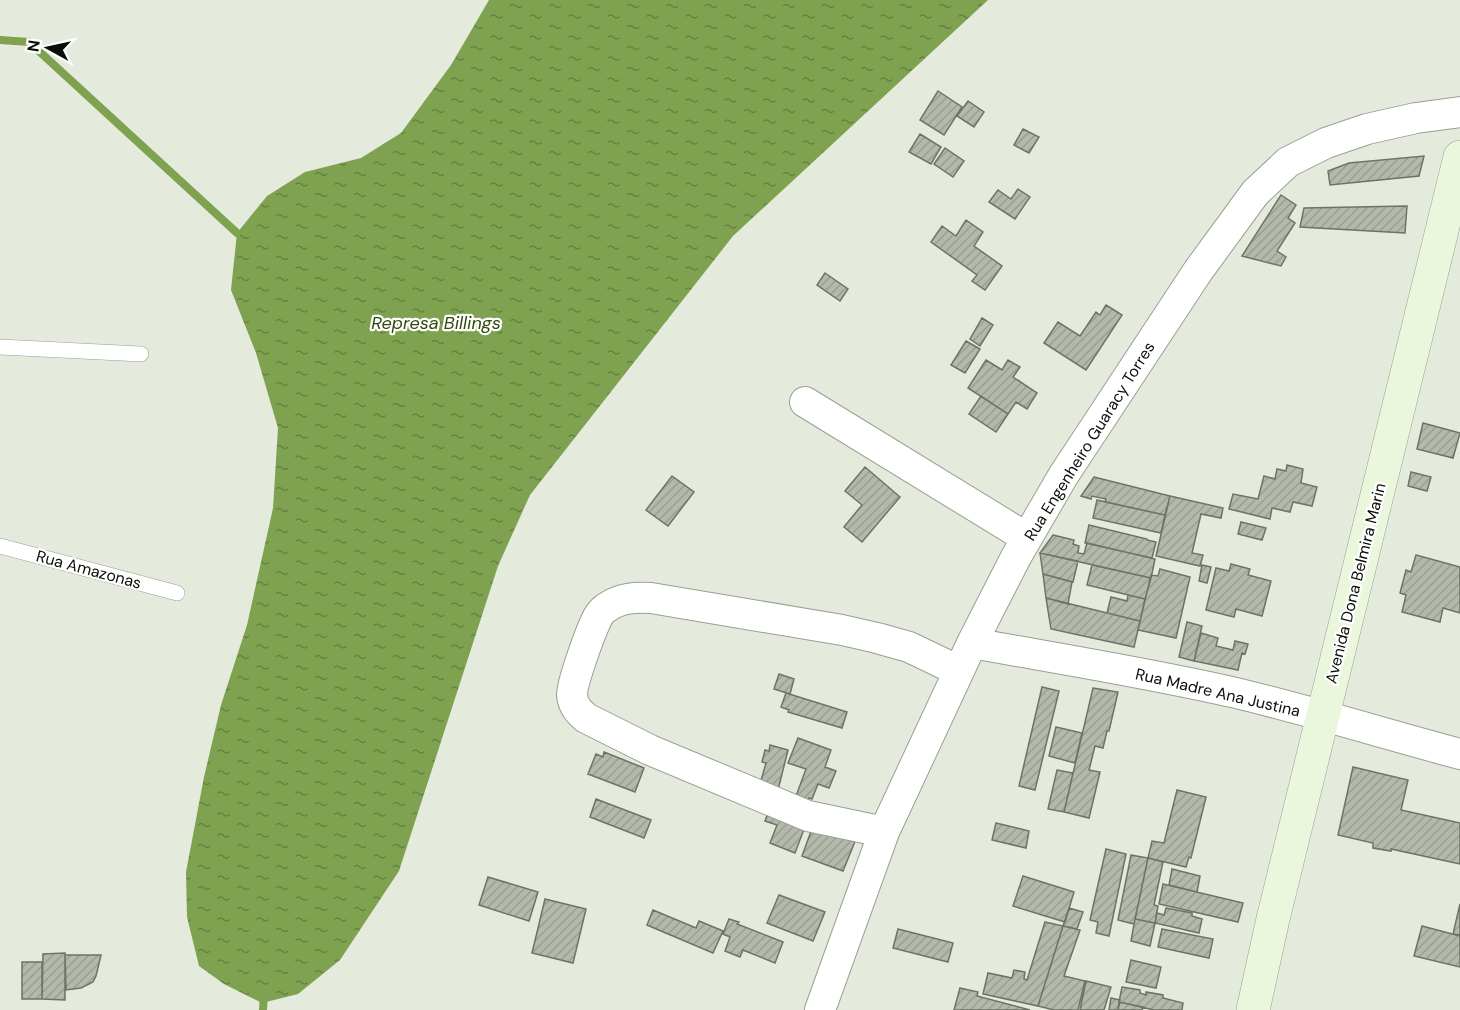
<svg xmlns="http://www.w3.org/2000/svg" width="1460" height="1010" font-family="'DM Sans',sans-serif">
	<style>
		.water { fill: url(#water-ripples) }
		.lines { fill: none; stroke-linecap: round; stroke-linejoin: round }
		.stream { stroke: #7ea250; stroke-width: 8 }
		.building { fill: url(#building-hatch); stroke: #6d7366; stroke-width: 1.5 }
		.lane-casing { stroke: #99a092; stroke-width: 16 }
		.street-casing { stroke: #99a092; stroke-width: 32 }
		.secondary-casing { stroke: #99a092; stroke-width: 34 }
		.lane { stroke: #fff; stroke-width: 15 }
		.street { stroke: #fff; stroke-width: 30 }
		.secondary { stroke: #ebf7dc; stroke-width: 33 }
		.labels { text-anchor: middle; stroke-width: 4.5; stroke-linejoin: round; paint-order: stroke }
		.street-label { font-size: 16px; fill: #0b0d08; stroke: #fff }
		.water-label { font-size: 18px; font-style: italic; fill: #31490c; stroke: #fff }
	</style>
	<defs>
		<pattern id="water-ripples" width="26" height="14" patternUnits="userSpaceOnUse" patternTransform="scale(1.5)"><rect width="26" height="14" fill="#7ea250"/><path d="M2 4q2-2 4 0t4 0M15 11q2-2 4 0t4 0" fill="none" stroke="#658240"/></pattern>
		<pattern id="building-hatch" width="6" height="6" patternUnits="userSpaceOnUse" patternTransform="scale(1.5)"><rect width="6" height="6" fill="#b3baac"/><path d="M-1 1l2-2M0 6l6-6M5 7l2-2" fill="none" stroke="#999f92"/></pattern>
	</defs>
	<rect width="100%" height="100%" fill="#e4ebdd"/>
	<path class="water" d="M489 0H988L733 236 530 495 498 566 399 871 340 960 298 994 262 1003 224 984 199 966 187 917 186 872 204 777 221 705 247 625 273 508 278 428 256 353 231 290 237 233 267 196 305 172 361 158 401 133 451 65Z"/>
	<g class="lines">
		<path class="stream" d="M0 40 29 42 237 233
			M263 1010 264 993"/>
	</g>
	<path class="building" d="M938 91 962 107 944 135 920 120Z
		M968 101 984 112 974 127 957 116Z
		M1023 129 1039 137 1029 153 1014 145Z
		M920 134 941 147 931 164 909 152Z
		M945 148 964 161 953 177 934 164Z
		M1424 156 1419 176 1330 185 1328 171 1349 163Z
		M1018 189 1030 197 1015 219 989 202 998 190 1011 199Z
		M1281 195 1296 205 1288 218 1295 223 1277 251 1286 257 1281 266 1242 256Z
		M1407 206 1405 233 1300 227 1304 208Z
		M966 220 983 232 974 246 1002 266 985 290 972 281 977 275 931 242 942 226 956 236Z
		M825 273 848 289 840 301 817 285Z
		M1106 305 1122 315 1086 370 1044 343 1058 322 1080 336 1096 312 1100 315Z
		M982 318 993 325 980 346 970 339Z
		M966 341 980 349 965 373 951 365Z
		M986 360 1002 370 1008 360 1020 367 1013 377 1037 393 1027 409 1016 402 1008 414 968 388Z
		M981 396 1008 414 996 432 969 414Z
		M1423 423 1460 433 1453 458 1417 449Z
		M1287 465 1303 469 1301 483 1317 487 1312 506 1293 502 1290 512 1272 508 1270 519 1229 509 1233 494 1258 499 1264 476 1275 479 1277 469 1286 471Z
		M865 467 900 497 862 542 844 527 862 505 845 491Z
		M1411 472 1431 477 1427 491 1408 486Z
		M672 476 694 492 668 526 646 510Z
		M1094 477 1170 496 1165 515 1105 502 1106 499 1092 496 1091 499 1081 496Z
		M1170 496 1223 508 1221 518 1201 514 1192 553 1203 555 1200 566 1156 556Z
		M1097 500 1165 515 1161 533 1093 518Z
		M1241 522 1266 528 1262 540 1238 534Z
		M1089 525 1147 539V540L1156 542 1152 558 1085 543Z
		M1053 535 1074 540 1073 544 1079 546 1078 553 1084 554 1087 543 1155 559 1151 578 1040 553Z
		M1040 553 1078 561 1073 582 1043 574Z
		M1416 555 1460 567V613L1443 608 1440 622 1402 612 1406 595 1400 593 1406 570 1411 572Z
		M1231 564 1250 569 1248 575 1271 581 1262 616 1236 609 1234 617 1206 610 1216 568 1229 571Z
		M1092 565 1151 578 1145 599 1087 585Z
		M1202 565 1211 567 1207 583 1199 581Z
		M1160 569 1190 577 1176 638 1138 630 1151 575 1158 576Z
		M1043 574 1072 582 1068 604 1046 598Z
		M1128 595 1145 599 1140 621 1107 613 1111 597 1127 601Z
		M1046 598 1140 621 1134 647 1051 629Z
		M1187 622 1202 626 1194 661 1179 657Z
		M1201 633 1218 638 1216 646 1233 650 1235 641 1248 644 1245 654 1242 653 1238 670 1194 661Z
		M779 674 794 679 790 694 774 689Z
		M1042 687 1059 691 1035 790 1019 786Z
		M1093 688 1118 692 1109 731H1107L1103 748 1095 746 1089 770 1100 772 1089 818 1064 812Z
		M786 693 847 712 842 728 788 712 789 710 781 707Z
		M1056 727 1082 733 1075 763 1049 756Z
		M798 738 831 750 825 767 836 771 829 788 818 784 812 799 809 798 804 811 792 807 806 769 788 763Z
		M770 745 788 750 778 790 760 784 766 763 762 762 765 750 769 751Z
		M604 752 644 768 635 792 588 774 596 754 603 757Z
		M1353 767 1408 780 1401 810 1460 823V864L1391 849V851L1373 848V843L1338 835Z
		M1057 770 1073 773 1064 812 1048 809Z
		M1177 790 1206 797 1191 858 1189 857 1186 867 1148 858 1152 841 1164 843Z
		M596 799 651 820 644 838 590 817Z
		M769 810 806 824 795 853 770 843 777 825 765 821Z
		M814 823 856 839 843 871 802 856Z
		M996 823 1029 831 1026 848 992 840Z
		M1106 849 1126 854 1109 936 1096 933 1098 922 1090 920Z
		M1131 855 1148 858 1134 924 1118 920Z
		M1148 858 1163 862 1154 905 1158 906 1155 923 1135 919Z
		M1172 869 1200 876 1197 892 1169 885Z
		M1023 876 1074 892 1065 922 1013 906Z
		M488 877 538 892 529 921 479 905Z
		M1163 884 1243 903 1238 922 1159 904Z
		M779 895 825 912 813 941 767 923Z
		M545 899 586 909 573 963 532 953Z
		M1460 904V935L1453 934Z
		M1069 908 1083 912 1077 929 1063 926Z
		M1166 908 1192 913V916L1202 919 1199 933 1155 923 1157 913 1164 915Z
		M653 910 696 928 699 921 723 931 713 953 647 925Z
		M729 919 739 922 737 924 783 942 775 963 743 950 740 957 725 951 730 937 723 934Z
		M1135 919 1155 923 1150 946 1131 941Z
		M1045 922 1063 926 1038 1006 983 994 988 973 1012 978 1014 970 1025 972 1024 979 1027 980Z
		M1063 926 1080 930 1064 976 1085 981 1078 1010H1054L1038 1006Z
		M1422 926 1460 936V967L1414 956Z
		M898 929 953 943 948 962 893 948Z
		M1162 929 1213 939 1209 958 1158 947Z
		M65 953V1000L42 999 43 954Z
		M65 955H101L96 976 93 982 81 988 66 990Z
		M1131 960 1161 967 1156 988 1126 982Z
		M22 962H42V999H22Z
		M1086 981 1111 987 1104 1010H1080Z
		M1122 987 1140 990V993L1146 995V992L1163 995V998L1183 1003 1182 1010H1154L1119 1002Z
		M960 988 978 992 977 996 1030 1010H954Z
		M1111 998 1120 1000 1118 1010H1109Z
		M1119 1002 1143 1007 1142 1010H1118Z"/>
	<g class="lines">
		<defs>
			<path id="lane" d="M0 347 141 354
				M0 546 177 593"/>
			<path id="street" d="M805 402 1027 538
				M972 643C1060 659 1149 673 1236 693 1311 711 1385 734 1460 754
				M884 832 808 816 650 750 586 718C579 712 573 706 572 695 572 683 589 636 595 623 597 618 601 611 606 608 620 598 634 597 651 598L842 630 877 638 909 647 959 671
				M820 1010 884 832 972 643 1016 557 1063 476 1198 271 1255 193 1288 162 1326 143 1367 129 1416 118 1460 112"/>
			<path id="secondary" d="M1253 1010 1273 919 1460 157"/>
		</defs>
		<use href="#lane" class="lane-casing"/>
		<use href="#street" class="street-casing"/>
		<use href="#secondary" class="secondary-casing"/>
		<use href="#lane" class="lane"/>
		<use href="#street" class="street"/>
		<use href="#secondary" class="secondary"/>
	</g>
	<g class="labels">
		<g class="street-label">
			<text transform="translate(1089 441) rotate(-58)" y="6">Rua Engenheiro Guaracy Torres</text>
			<text transform="translate(89 569) rotate(15)" y="6">Rua Amazonas</text>
			<text transform="translate(1355 583) rotate(-76)" y="6">Avenida Dona Belmira Marin</text>
			<text transform="translate(1218 692) rotate(13)" y="6">Rua Madre Ana Justina</text>
		</g>
		<g class="water-label">
			<text x="436" y="329">Represa Billings</text>
		</g>
	</g>
	<g transform="translate(48 48) rotate(278)" stroke="#ffffff" stroke-width="4.5" paint-order="stroke">
	<path d="M0-4.5L10 22L0 15L-10 22Z" fill="#0b0d08"/>
	<text y="-9" font-size="16" font-weight="bold" text-anchor="middle" fill="#0b0d08">N</text>
	</g>
</svg>
